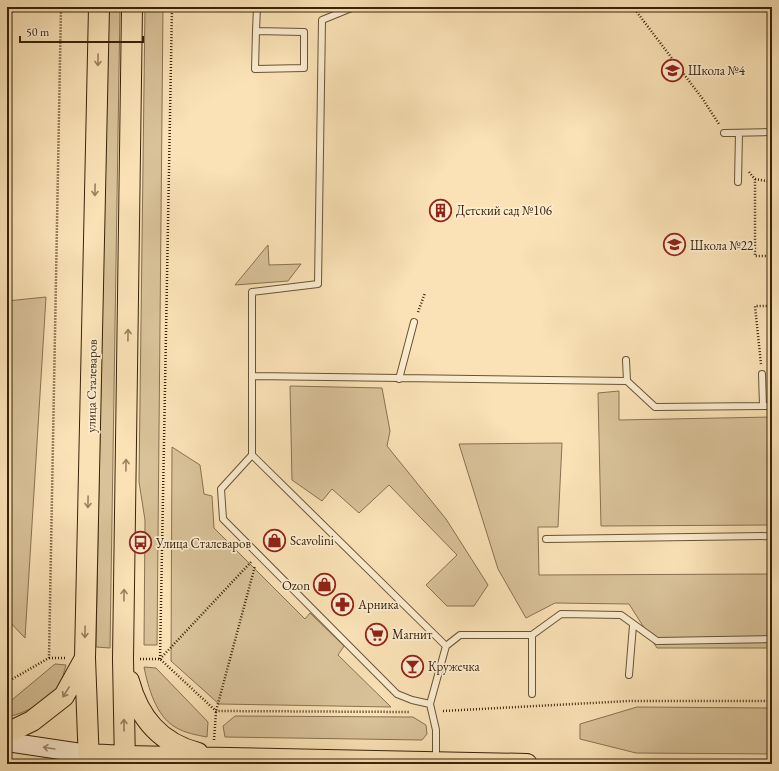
<svg xmlns="http://www.w3.org/2000/svg" width="779" height="771" font-family="'EB Garamond',serif">
	<style>
		.green { fill: #d9c299; stroke: #887251 }
		.lines { fill: none; stroke-linecap: round; stroke-linejoin: round }
		.lane-casing { stroke: #685334; stroke-width: 8 }
		.secondary-casing { stroke: #382309; stroke-width: 20 }
		.primary-casing { stroke: #382309; stroke-width: 22 }
		.path { stroke: #382309; stroke-width: 2.5; stroke-dasharray: 1 2; stroke-linecap: butt }
		.lane { stroke: #fcecd0; stroke-width: 6 }
		.secondary { stroke: #fcecd0; stroke-width: 18 }
		.primary { stroke: #fae2b6; stroke-width: 20 }
		.oneway { stroke: #998260 }
		.oneway2 { stroke: #9a886c }
		.labels { text-anchor: middle; stroke-width: 3.5; stroke-linejoin: round; paint-order: stroke }
		.poi-label { font-size: 13px; fill: #382309; stroke: #fcecd0; text-anchor: start }
		.street-label { font-size: 13px; fill: #382309; stroke: #fcecd0 }
	</style>
	<rect width="100%" height="100%" fill="#fae2b6"/>
	<filter id="stains"><feTurbulence type="fractalNoise" baseFrequency=".005" numOctaves="4"/><feColorMatrix values="0 0 0 0 .2 0 0 0 0 .09 0 0 0 0 .02 0 0 0 .5 -.17"/></filter>
	<radialGradient id="worn" r=".72"><stop offset=".6" stop-color="#630" stop-opacity="0"/><stop offset="1" stop-color="#630" stop-opacity=".3"/></radialGradient>
	<path class="green" d="M108 7H120L110 648 96 647Z
		M145 7H163L157 645H144L145 520 139 482Z
		M268 245 269 265 301 264 288 281 235 285Z
		M46 297 25 638 7 619V301Z
		M290 386 382 388 390 431 387 446 446 519 488 585 474 606H447L426 585 457 555 389 485 359 513 332 489 322 501 292 480Z
		M619 391V420L772 417V525L601 526 598 393Z
		M562 443 558 527H538L539 575 772 574V648H657L629 604 555 603 526 618 498 569 459 444Z
		M172 447 200 465 204 494 212 496 214 528 305 619 310 613 344 646 338 655 391 707 219 704 171 661Z
		M55 664 66 665C64 671 63 678 60 684 53 700 23 714 7 717V704Z
		M144 667 156 668 208 722 207 737C196 735 185 733 175 727 156 716 148 687 144 667Z
		M637 707 772 708V754L636 753 580 739V724Z
		M235 716 413 717 426 725 427 734 422 740 225 737 223 726Z"/>
	<g class="lines">
		<defs>
			<path id="lane" d="M354 7 322 20 318 284 252 292V455L221 489 223 519 397 694 412 700 430 704 436 730V759
				M256 31 304 32V68L255 69Z
				M256 31 257 7
				M724 133 772 132
				M738 182 739 133
				M626 360 627 381
				M762 374 763 406
				M252 376 627 381 655 407 772 406
				M399 379 414 322
				M252 455 446 646 430 704
				M546 539 772 536
				M446 646 460 635H532L561 614 621 615 657 641 772 639
				M629 675 633 625
				M532 694V635"/>
			<path id="secondary" d="M7 742 88 754"/>
			<path id="primary" d="M129 681C139 718 160 743 198 753
				M7 733 32 721 64 696 85 658
				M88 754 125 756 527 764
				M89 764 85 658 99 7
				M125 764 123 659 132 7"/>
		</defs>
		<use href="#lane" class="lane-casing"/>
		<use href="#secondary" class="secondary-casing"/>
		<use href="#primary" class="primary-casing"/>
		<path class="path" d="M633 7 702 98 719 124
			M749 172 755 179V256H772
			M755 179 772 182
			M770 282H772
			M418 312 425 293
			M761 364 755 306H772
			M49 658H65
			M140 659H160L216 711 410 712
			M160 659 172 7
			M160 659 251 562
			M7 682 49 658 61 7
			M443 711 629 701H772
			M214 740 216 711 255 566"/>
		<use href="#lane" class="lane"/>
		<use href="#secondary" class="secondary"/>
		<use href="#primary" class="primary"/>
	</g>
	<defs><path id="oneway-shaft" d="M-6 0H5M1.5-3L5.5 0L1.5 3" fill="none" stroke-width="1.6" stroke-linecap="round" stroke-linejoin="round"/></defs>
	<g class="oneway">
		<use href="#oneway-shaft" transform="translate(98 60) rotate(91)"/>
		<use href="#oneway-shaft" transform="translate(95 190) rotate(91)"/>
		<use href="#oneway-shaft" transform="translate(128 335) rotate(-89)"/>
		<use href="#oneway-shaft" transform="translate(126 465) rotate(-89)"/>
		<use href="#oneway-shaft" transform="translate(88 502) rotate(91)"/>
		<use href="#oneway-shaft" transform="translate(124 595) rotate(-89)"/>
		<use href="#oneway-shaft" transform="translate(85 632) rotate(91)"/>
		<use href="#oneway-shaft" transform="translate(66 692) rotate(122)"/>
		<use href="#oneway-shaft" transform="translate(124 725) rotate(-91)"/>
	</g>
	<use class="oneway2" href="#oneway-shaft" transform="translate(49 748) rotate(-171)"/>
	<defs>
		<symbol id="school-ring" viewBox="-11 -11 22 22"><circle r="9.5" fill="#fcecd0" stroke="#8f2418" stroke-width="1.5"/><path d="M0-5L7-2L0 1L-7-2ZM-4 1L0 2.5L4 1V4Q0 6-4 4Z" fill="#8f2418"/></symbol>
		<symbol id="building-ring" viewBox="-11 -11 22 22"><circle r="9.5" fill="#fcecd0" stroke="#8f2418" stroke-width="1.5"/><path d="M-4-6H4V6H1V3H-1V6H-4ZM-2.5-4.3h1.7v1.8h-1.7ZM.8-4.3h1.7v1.8H.8ZM-2.5-1h1.7V.8h-1.7ZM.8-1h1.7V.8H.8Z" fill="#8f2418"/></symbol>
		<symbol id="shop-ring" viewBox="-11 -11 22 22"><circle r="9.5" fill="#fcecd0" stroke="#8f2418" stroke-width="1.5"/><path d="M-5-2.5h2.3a2.7 3.5 0 0 1 5.4 0H5L5.5 6h-11ZM-1.5-2.5h3a1.5 2.3 0 0 0-3 0Z" fill="#8f2418"/></symbol>
		<symbol id="bus-ring" viewBox="-11 -11 22 22"><circle r="9.5" fill="#fcecd0" stroke="#8f2418" stroke-width="1.5"/><path d="M-5-6H5V4H4V6H2V4H-2V6H-4V4H-5ZM-3.5-4V0h7V-4ZM-3.5 1.2v1.5H-2V1.2ZM2 1.2v1.5H3.5V1.2Z" fill="#8f2418"/></symbol>
		<symbol id="pharmacy-ring" viewBox="-11 -11 22 22"><circle r="9.5" fill="#fcecd0" stroke="#8f2418" stroke-width="1.5"/><path d="M-2-6h4v4h4v4h-4v4h-4v-4h-4v-4h4Z" fill="#8f2418"/></symbol>
		<symbol id="supermarket-ring" viewBox="-11 -11 22 22"><circle r="9.5" fill="#fcecd0" stroke="#8f2418" stroke-width="1.5"/><path d="M-6-5.5h2.5l.6 2H6L4.5 2H-2.5L-4.4-4H-6ZM-1.5 3.2a1.3 1.3 0 1 0 .1 0ZM3 3.2a1.3 1.3 0 1 0 .1 0Z" fill="#8f2418"/></symbol>
		<symbol id="bar-ring" viewBox="-11 -11 22 22"><circle r="9.5" fill="#fcecd0" stroke="#8f2418" stroke-width="1.5"/><path d="M-6-5H6L.8 .8V4.5H3.5V6h-7V4.5H-.8V.8Z" fill="#8f2418"/></symbol>
	</defs>
	<g fill-rule="evenodd">
		<use href="#school-ring" x="660" y="58" width="25" height="25"/>
		<use href="#building-ring" x="428" y="198" width="25" height="25"/>
		<use href="#school-ring" x="662" y="232" width="25" height="25"/>
		<use href="#shop-ring" x="262" y="528" width="25" height="25"/>
		<use href="#bus-ring" x="128" y="530" width="25" height="25"/>
		<use href="#shop-ring" x="312" y="572" width="25" height="25"/>
		<use href="#pharmacy-ring" x="330" y="592" width="25" height="25"/>
		<use href="#supermarket-ring" x="364" y="622" width="25" height="25"/>
		<use href="#bar-ring" x="400" y="654" width="25" height="25"/>
	</g>
	<g class="labels">
		<g class="poi-label">
			<text x="688" y="75">Школа №4</text>
			<text x="456" y="215">Детский сад №106</text>
			<text x="690" y="250">Школа №22</text>
			<text x="290" y="545">Scavolini</text>
			<text x="156" y="548">Улица Сталеваров</text>
			<text x="310" y="590" text-anchor="end">Ozon</text>
			<text x="358" y="609">Арника</text>
			<text x="392" y="639">Магнит</text>
			<text x="428" y="671">Кружечка</text>
		</g>
		<g class="street-label">
			<text transform="translate(91 386) rotate(-89)" y="5">улица Сталеваров</text>
		</g>
	</g>
	<rect width="779" height="771" fill="none" stroke="#fae2b6" stroke-width="24"/>
	<rect x="8" y="8" width="763" height="755" fill="none" stroke="#382309" stroke-width="2"/>
	<rect x="12" y="12" width="755" height="747" fill="none" stroke="#382309"/>
	<path d="M20 36v6h123v-6" fill="none" stroke="#382309" stroke-width="2"/>
	<text x="26" y="36" font-size="12" fill="#382309" stroke="#fcecd0" stroke-width="3" paint-order="stroke">50 m</text>
	<rect width="100%" height="100%" filter="url(#stains)"/>
	<rect width="100%" height="100%" fill="url(#worn)"/>
</svg>
